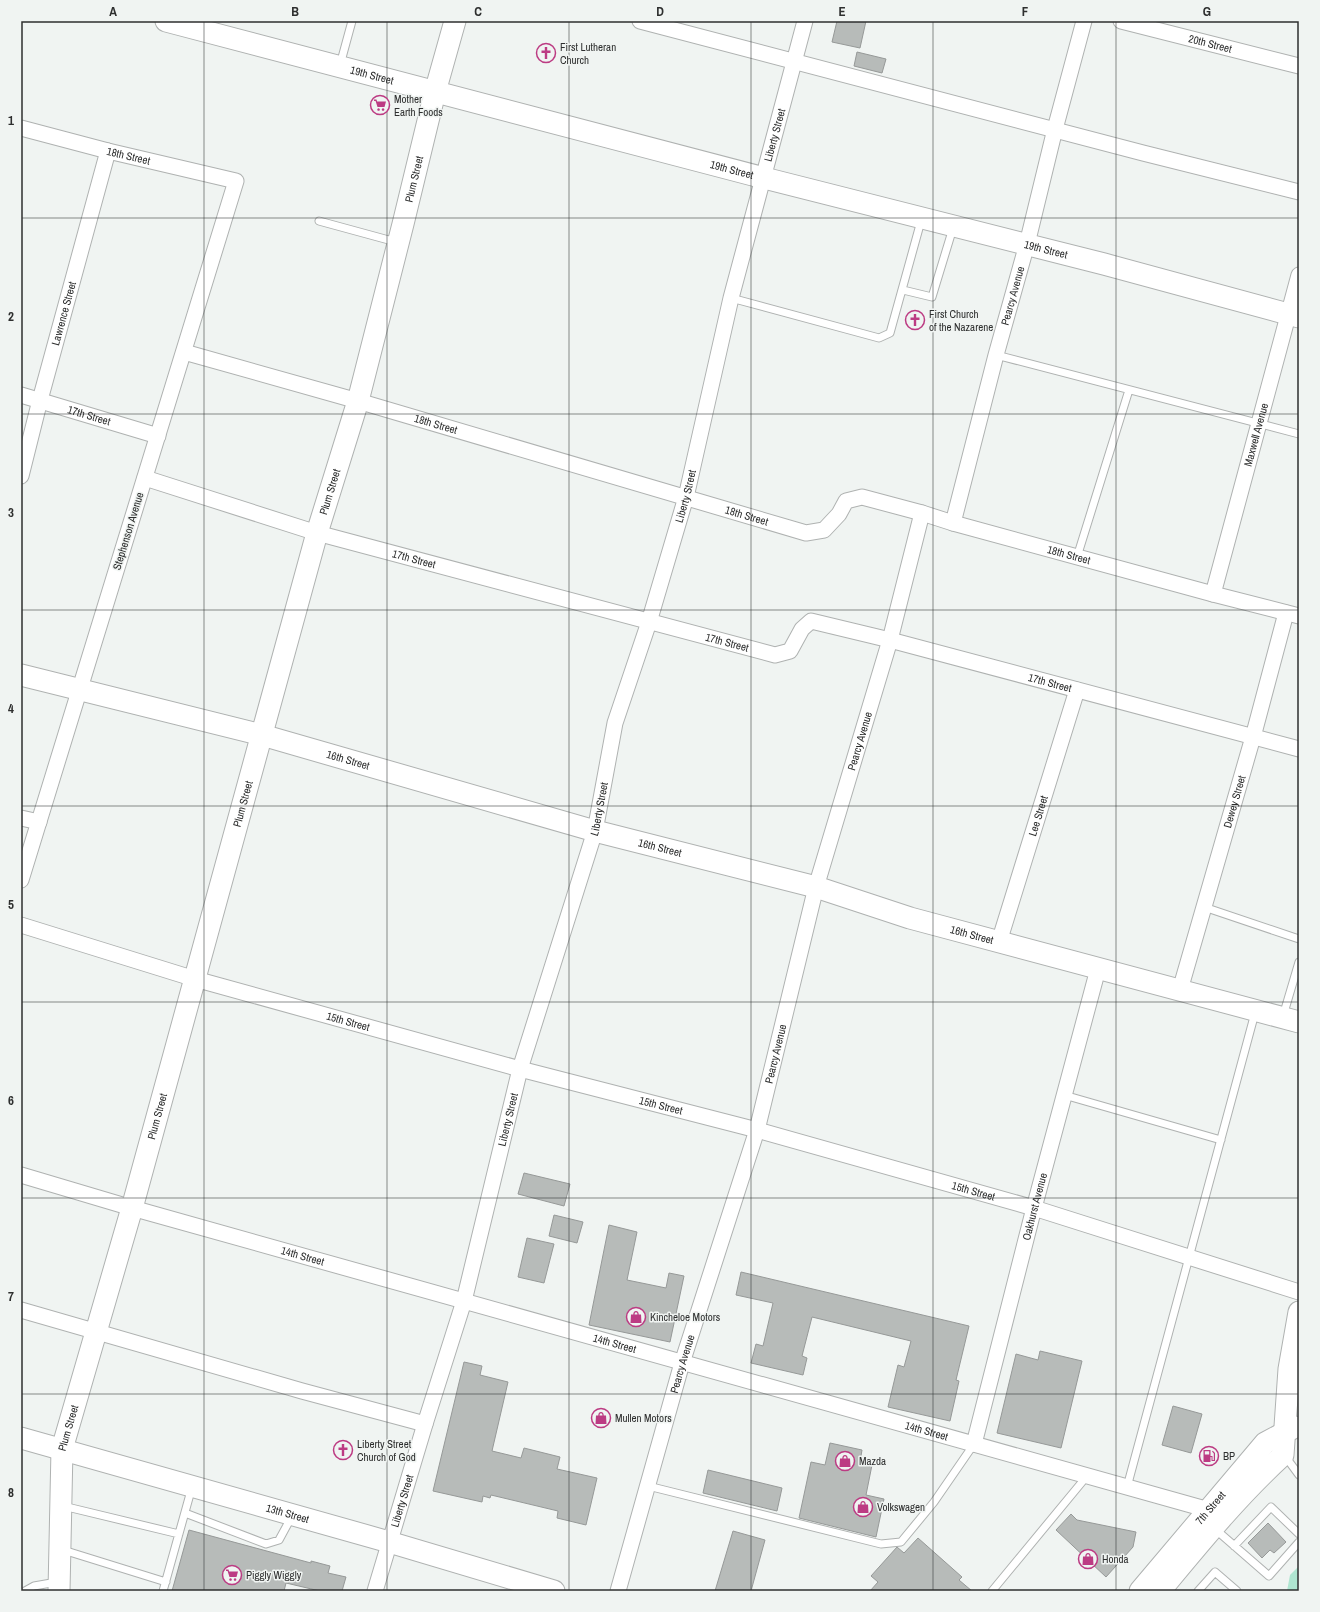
<svg xmlns="http://www.w3.org/2000/svg" width="1320" height="1612" font-family="'Archivo Narrow',sans-serif">
	<style>
		.green { fill: #afe6d1 }
		.building { fill: #b7bbb9; stroke: #969998 }
		.lines { fill: none; stroke-linecap: round; stroke-linejoin: round }
		.lane-casing { stroke: #afb2b1; stroke-width: 9 }
		.street-casing { stroke: #afb2b1; stroke-width: 17 }
		.secondary-casing { stroke: #afb2b1; stroke-width: 23 }
		.lane { stroke: #fff; stroke-width: 7 }
		.street { stroke: #fff; stroke-width: 15 }
		.secondary { stroke: #fff; stroke-width: 21 }
		.grid { fill: none; stroke: #2e2f2f; stroke-width: 1; stroke-opacity: 0.55 }
		.labels { text-anchor: middle; stroke-width: 3; stroke-linejoin: round; paint-order: stroke }
		.street-label { font-size: 11px; fill: #2e2f2f; stroke: #f0f4f2 }
		.poi-label { font-size: 11px; fill: #2e2f2f; stroke: #f0f4f2; text-anchor: start }
		.neatline { fill: none; stroke: #2e2f2f; stroke-width: 1.5 }
		.grid-label { font-size: 13px; text-anchor: middle; font-weight: bold; fill: #2e2f2f }
	</style>
	<rect width="100%" height="100%" fill="#f0f4f2"/>
	<path class="green" d="M1299 1566V1591H1287L1290 1575Z"/>
	<path class="building" d="M837 21H866L860 48 832 42Z
		M857 52 886 59 882 73 854 66Z
		M524 1173 570 1184 564 1206 518 1194Z
		M554 1215 583 1222 577 1243 549 1236Z
		M609 1225 637 1232 627 1280 666 1288 669 1273 684 1276 670 1342 589 1325Z
		M527 1238 554 1244 544 1283 518 1277Z
		M741 1272 969 1326 956 1380 959 1381 950 1421 888 1407 898 1365 904 1367 911 1341 812 1317 802 1356 807 1358 803 1375 751 1363 756 1344 763 1346 773 1303 736 1295Z
		M1040 1351 1082 1361 1061 1448 997 1433 1016 1354 1038 1360Z
		M464 1362 482 1366 480 1375 508 1382 492 1451 521 1458 524 1448 560 1457 557 1469 597 1478 586 1525 557 1518 558 1511 491 1495 490 1498 483 1496 482 1502 433 1491Z
		M1173 1406 1202 1414 1191 1453 1162 1445Z
		M830 1443 862 1450 860 1462 872 1465 866 1495 884 1499 876 1537 799 1518 811 1462 825 1465Z
		M708 1470 782 1488 777 1511 703 1493Z
		M1071 1514 1077 1520 1136 1532 1133 1547 1106 1577 1056 1530Z
		M1268 1523 1286 1542 1274 1553 1270 1550 1262 1558 1248 1543Z
		M189 1530 311 1563V1561L330 1566 328 1573 346 1577 342 1591H320L286 1583 284 1591H172Z
		M733 1531 765 1540 751 1591H715Z
		M918 1538 962 1577 959 1580 972 1591H870L878 1582 871 1576 897 1547 904 1553Z"/>
	<g class="lines">
		<defs>
			<path id="lane" d="M340 65 352 21
				M319 221 396 242
				M903 290 932 297 953 228
				M731 298 879 338 890 333 921 221
				M996 355 1299 434
				M1077 557 1129 390
				M1204 907 1299 939
				M1283 1016 1299 962
				M1064 1095 1221 1140
				M1285 1456 1299 1475
				M648 1486 881 1544 901 1542 934 1502 974 1444
				M1127 1487 1255 1013
				M63 1506 179 1534
				M185 1513 266 1544 279 1540 292 1516
				M1215 1529 1269 1576 1299 1542
				M1234 1546 1271 1507 1299 1534
				M63 1550 166 1582
				M25 1591 34 1586 57 1582
				M163 1591 192 1487
				M992 1591 1087 1476
				M1198 1591 1215 1572 1237 1591"/>
			<g id="street">
				<path d="M640 21 1143 153 1299 192"/>
				<path id="s1" d="M1121 21 1299 66"/>
				<path id="s2" d="M21 128 108 151 236 181 21 880"/>
				<path id="s3" d="M184 352 358 401 806 533 824 530 839 514 846 501 862 497 922 513 953 523 1213 594 1299 616"/>
				<path id="s4" d="M21 395 158 436"/>
				<path id="s5" d="M21 476 40 400 108 151"/>
				<path id="s6" d="M145 478 317 533 775 655 790 651 802 629 811 621 890 640 1299 749"/>
				<path id="s7" d="M953 523 996 355 1027 244 1055 129 1084 21"/>
				<path id="s8" d="M1213 594 1299 275"/>
				<path d="M21 818 39 822"/>
				<path id="s9" d="M21 925 195 979 520 1069 757 1130 1034 1208 1299 1292"/>
				<path id="s10" d="M999 942 1077 690"/>
				<path id="s11" d="M1180 990 1253 737 1286 613"/>
				<path id="s12" d="M21 1175 132 1208 1209 1510"/>
				<path d="M21 1310 302 1391 425 1424"/>
				<path id="s13" d="M974 1444 1034 1208 1098 969"/>
				<path id="s14" d="M375 1591 425 1424 464 1301 520 1069 595 831 615 723 649 622 686 497 731 298 805 21"/>
				<path id="s15" d="M618 1591 682 1363 757 1130 816 887 890 640 922 513"/>
			</g>
			<g id="secondary">
				<path id="s16" d="M166 21 764 178 1104 264 1299 317"/>
				<path id="s17" d="M21 675 262 735 595 831 816 887 910 918 1299 1022"/>
				<path id="s18" d="M21 1438 389 1542 554 1591"/>
				<path id="s19" d="M59 1591 62 1449 132 1208 317 533 358 401 403 224 435 92 455 21"/>
				<path id="s20" d="M1140 1591 1265 1443 1295 1427"/>
				<path d="M1160 1591C1199 1544 1238 1496 1283 1455L1289 1369 1299 1312"/>
			</g>
		</defs>
		<use href="#lane" class="lane-casing"/>
		<use href="#street" class="street-casing"/>
		<use href="#secondary" class="secondary-casing"/>
		<use href="#lane" class="lane"/>
		<use href="#street" class="street"/>
		<use href="#secondary" class="secondary"/>
	</g>
	<path class="grid" d="M204 21V1591M387 21V1591M569 21V1591M751 21V1591M933 21V1591M1116 21V1591M21 218H1299M21 414H1299M21 610H1299M21 806H1299M21 1002H1299M21 1198H1299M21 1394H1299"/>
	<defs>
		<symbol id="church-ring" viewBox="-11 -11 22 22"><circle r="9.5" fill="#f0f4f2" stroke="#bc3b83" stroke-width="1.5"/><path d="M-1.2-6h2.4v3.5h3.3v2.4h-3.3V6h-2.4V-.1h-3.3v-2.4h3.3Z" fill="#bc3b83"/></symbol>
		<symbol id="supermarket-ring" viewBox="-11 -11 22 22"><circle r="9.5" fill="#f0f4f2" stroke="#bc3b83" stroke-width="1.5"/><path d="M-6-5.5h2.5l.6 2H6L4.5 2H-2.5L-4.4-4H-6ZM-1.5 3.2a1.3 1.3 0 1 0 .1 0ZM3 3.2a1.3 1.3 0 1 0 .1 0Z" fill="#bc3b83"/></symbol>
		<symbol id="shop-ring" viewBox="-11 -11 22 22"><circle r="9.5" fill="#f0f4f2" stroke="#bc3b83" stroke-width="1.5"/><path d="M-5-2.5h2.3a2.7 3.5 0 0 1 5.4 0H5L5.5 6h-11ZM-1.5-2.5h3a1.5 2.3 0 0 0-3 0Z" fill="#bc3b83"/></symbol>
		<symbol id="fuel-ring" viewBox="-11 -11 22 22"><circle r="9.5" fill="#f0f4f2" stroke="#bc3b83" stroke-width="1.5"/><path d="M-5.5-6h7V0h2V4h1.3V-2.5L3-4.5l.8-.8L6-3V5H2.5V1h-1V6h-7ZM-4.2-4.7v3.2H.2V-4.7Z" fill="#bc3b83"/></symbol>
	</defs>
	<g fill-rule="evenodd">
		<use href="#church-ring" x="535" y="42" width="22" height="22"/>
		<use href="#supermarket-ring" x="369" y="94" width="22" height="22"/>
		<use href="#church-ring" x="904" y="309" width="22" height="22"/>
		<use href="#shop-ring" x="625" y="1306" width="22" height="22"/>
		<use href="#shop-ring" x="590" y="1407" width="22" height="22"/>
		<use href="#church-ring" x="332" y="1439" width="22" height="22"/>
		<use href="#fuel-ring" x="1198" y="1445" width="22" height="22"/>
		<use href="#shop-ring" x="834" y="1450" width="22" height="22"/>
		<use href="#shop-ring" x="852" y="1496" width="22" height="22"/>
		<use href="#shop-ring" x="1077" y="1548" width="22" height="22"/>
		<use href="#supermarket-ring" x="221" y="1564" width="22" height="22"/>
	</g>
	<g class="labels">
		<g class="street-label">
			<text dy="4" stroke="none"><textPath href="#s1" startOffset="92">20th Street</textPath></text>
			<text dy="4" stroke="none"><textPath href="#s16" startOffset="213">19th Street</textPath></text>
			<text dy="4" stroke="none"><textPath href="#s14" startOffset="1511">Liberty Street</textPath></text>
			<text dy="4" stroke="none"><textPath href="#s2" startOffset="111">18th Street</textPath></text>
			<text dy="4" stroke="none"><textPath href="#s16" startOffset="585">19th Street</textPath></text>
			<text dy="4" stroke="none"><textPath href="#s19" startOffset="1460">Plum Street</textPath></text>
			<text dy="4" stroke="none"><textPath href="#s16" startOffset="909">19th Street</textPath></text>
			<text dy="4" stroke="none"><textPath href="#s7" startOffset="235">Pearcy Avenue</textPath></text>
			<text dy="4" stroke="none"><textPath href="#s5" startOffset="168">Lawrence Street</textPath></text>
			<text dy="4" stroke="none"><textPath href="#s4" startOffset="71">17th Street</textPath></text>
			<text dy="4" stroke="none"><textPath href="#s3" startOffset="262">18th Street</textPath></text>
			<text dy="4" stroke="none"><textPath href="#s8" startOffset="165">Maxwell Avenue</textPath></text>
			<text dy="4" stroke="none"><textPath href="#s19" startOffset="1136">Plum Street</textPath></text>
			<text dy="4" stroke="none"><textPath href="#s14" startOffset="1139">Liberty Street</textPath></text>
			<text dy="4" stroke="none"><textPath href="#s3" startOffset="586">18th Street</textPath></text>
			<text transform="translate(128 531) rotate(-73)" y="4">Stephenson Avenue</text>
			<text dy="4" stroke="none"><textPath href="#s3" startOffset="934">18th Street</textPath></text>
			<text dy="4" stroke="none"><textPath href="#s6" startOffset="281">17th Street</textPath></text>
			<text dy="4" stroke="none"><textPath href="#s6" startOffset="605">17th Street</textPath></text>
			<text dy="4" stroke="none"><textPath href="#s6" startOffset="954">17th Street</textPath></text>
			<text dy="4" stroke="none"><textPath href="#s15" startOffset="884">Pearcy Avenue</textPath></text>
			<text dy="4" stroke="none"><textPath href="#s17" startOffset="338">16th Street</textPath></text>
			<text dy="4" stroke="none"><textPath href="#s11" startOffset="196">Dewey Street</textPath></text>
			<text dy="4" stroke="none"><textPath href="#s19" startOffset="812">Plum Street</textPath></text>
			<text dy="4" stroke="none"><textPath href="#s14" startOffset="814">Liberty Street</textPath></text>
			<text dy="4" stroke="none"><textPath href="#s10" startOffset="132">Lee Street</textPath></text>
			<text dy="4" stroke="none"><textPath href="#s17" startOffset="662">16th Street</textPath></text>
			<text dy="4" stroke="none"><textPath href="#s17" startOffset="986">16th Street</textPath></text>
			<text dy="4" stroke="none"><textPath href="#s9" startOffset="341">15th Street</textPath></text>
			<text dy="4" stroke="none"><textPath href="#s15" startOffset="560">Pearcy Avenue</textPath></text>
			<text dy="4" stroke="none"><textPath href="#s9" startOffset="665">15th Street</textPath></text>
			<text dy="4" stroke="none"><textPath href="#s19" startOffset="488">Plum Street</textPath></text>
			<text dy="4" stroke="none"><textPath href="#s14" startOffset="490">Liberty Street</textPath></text>
			<text dy="4" stroke="none"><textPath href="#s9" startOffset="989">15th Street</textPath></text>
			<text dy="4" stroke="none"><textPath href="#s13" startOffset="245">Oakhurst Avenue</textPath></text>
			<text dy="4" stroke="none"><textPath href="#s12" startOffset="293">14th Street</textPath></text>
			<text dy="4" stroke="none"><textPath href="#s12" startOffset="617">14th Street</textPath></text>
			<text dy="4" stroke="none"><textPath href="#s15" startOffset="236">Pearcy Avenue</textPath></text>
			<text dy="4" stroke="none"><textPath href="#s19" startOffset="164">Plum Street</textPath></text>
			<text dy="4" stroke="none"><textPath href="#s12" startOffset="941">14th Street</textPath></text>
			<text dy="4" stroke="none"><textPath href="#s14" startOffset="94">Liberty Street</textPath></text>
			<text dy="4" stroke="none"><textPath href="#s20" startOffset="109">7th Street</textPath></text>
			<text dy="4" stroke="none"><textPath href="#s18" startOffset="277">13th Street</textPath></text>
		</g>
		<g class="poi-label">
			<text x="560" y="51">First Lutheran<tspan x="560" dy="13">Church</tspan></text>
			<text x="394" y="103">Mother<tspan x="394" dy="13">Earth Foods</tspan></text>
			<text x="929" y="318">First Church<tspan x="929" dy="13">of the Nazarene</tspan></text>
			<text x="650" y="1321">Kincheloe Motors</text>
			<text x="615" y="1422">Mullen Motors</text>
			<text x="357" y="1448">Liberty Street<tspan x="357" dy="13">Church of God</tspan></text>
			<text x="1223" y="1460">BP</text>
			<text x="859" y="1465">Mazda</text>
			<text x="877" y="1511">Volkswagen</text>
			<text x="1102" y="1563">Honda</text>
			<text x="246" y="1579">Piggly Wiggly</text>
		</g>
	</g>
	<rect width="1320" height="1612" fill="none" stroke="#f0f4f2" stroke-width="44"/>
	<rect x="22" y="22" width="1276" height="1568" class="neatline"/>
	<g class="grid-label">
		<text x="113" y="16">A</text>
		<text x="295" y="16">B</text>
		<text x="478" y="16">C</text>
		<text x="660" y="16">D</text>
		<text x="842" y="16">E</text>
		<text x="1025" y="16">F</text>
		<text x="1207" y="16">G</text>
		<text x="11" y="125">1</text>
		<text x="11" y="321">2</text>
		<text x="11" y="517">3</text>
		<text x="11" y="713">4</text>
		<text x="11" y="909">5</text>
		<text x="11" y="1105">6</text>
		<text x="11" y="1301">7</text>
		<text x="11" y="1497">8</text>
	</g>
</svg>
